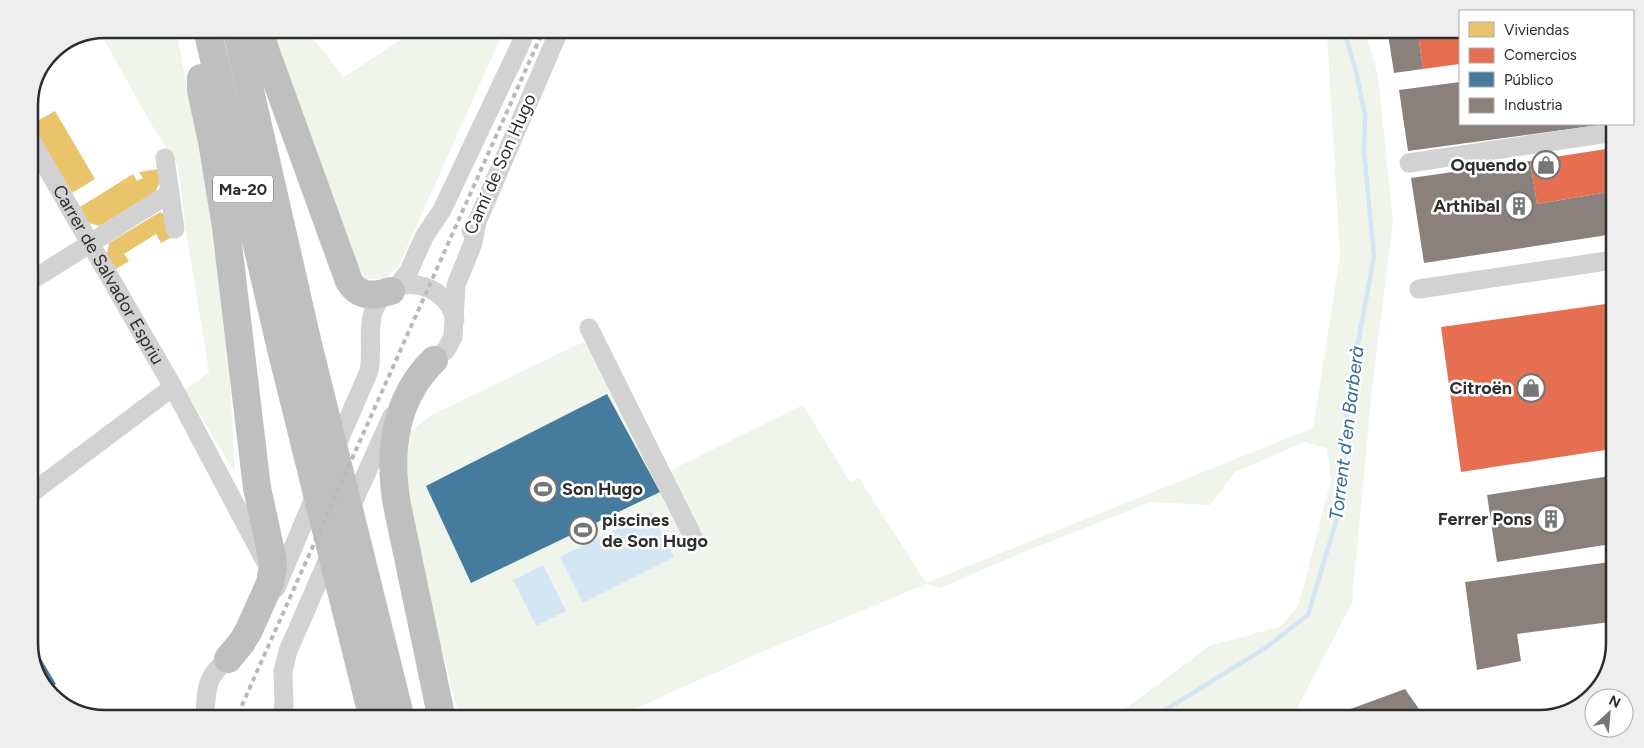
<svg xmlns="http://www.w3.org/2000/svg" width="1644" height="748" font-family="Figtree,sans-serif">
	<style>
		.green { fill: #eff5ea }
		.water { fill: #d4e6f3 }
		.homes { fill: #e9c46a }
		.shops { fill: #e76f51 }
		.public { fill: #457b9d }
		.industry { fill: #8a817c }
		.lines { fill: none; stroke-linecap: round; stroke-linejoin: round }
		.stream { stroke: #d4e6f3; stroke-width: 4.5 }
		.minor { stroke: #d2d2d2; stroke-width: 19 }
		.highway { stroke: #bfbfbf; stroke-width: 28 }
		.rail { stroke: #b9b9b9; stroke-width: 4; stroke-dasharray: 5 4; stroke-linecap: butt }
		.labels { text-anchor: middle; stroke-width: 5; stroke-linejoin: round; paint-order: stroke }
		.shield { fill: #fff; stroke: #6c6c6c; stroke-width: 1 }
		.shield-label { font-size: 16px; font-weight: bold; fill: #2d2d2d }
		.street-label { font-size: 18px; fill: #2d2d2d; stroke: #fff }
		.poi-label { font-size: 18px; font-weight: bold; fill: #2d2d2d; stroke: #fff; text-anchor: end }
		.water-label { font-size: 19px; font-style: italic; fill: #346b96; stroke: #fff }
		.rim { fill: none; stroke: #2d2d2d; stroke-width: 2.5 }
	</style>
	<rect width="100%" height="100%" fill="#fff"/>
	<path class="green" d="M105 29H176L207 194 227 330 235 473 185 390 209 372 185 225 178 166 150 122 99 31Z
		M273 29 306 30 344 77 416 30H504L399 265 385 279H366L353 259Z
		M1327 34H1366L1378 75 1393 222 1372 389 1352 603 1292 718H1113L1209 646 1282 626 1299 604 1331 480 1327 448 1304 442 1235 472 1210 505 1151 502 1031 549 940 588 926 584 757 654 619 716 459 715 405 507 409 433 431 415 598 335 667 472 803 405 850 482 859 478 926 583 1313 428 1340 256Z"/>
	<path class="water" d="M651 512 674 557 583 603 560 557Z
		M543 565 566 611 536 626 513 580Z"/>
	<path class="homes" d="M55 111 95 179 72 193 32 124Z
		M159 169 161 179 156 191 100 226 89 223 80 207 133 174 137 181 143 178 139 172Z
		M160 212 168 216 172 237 161 243 156 234 124 254 129 261 116 269 107 254 109 243Z"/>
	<path class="shops" d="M1418 34H1460V64L1423 69Z
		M1612 148 1614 161V191L1537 204 1530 161Z
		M1613 303 1612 449 1461 472 1441 327Z"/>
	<path class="public" d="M607 394 660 492 471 583 426 486Z
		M29 639 56 684 47 690 42 686 29 648Z"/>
	<path class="industry" d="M1388 34H1418L1423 69 1394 73Z
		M1460 82V124H1600V125L1408 151 1399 90Z
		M1530 161 1537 204 1614 191V234L1424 263 1411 178Z
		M1610 476 1611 483V544L1497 562 1487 495Z
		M1610 562V622L1517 634 1521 661 1477 670 1465 582Z
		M1405 689 1426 719 1326 718Z"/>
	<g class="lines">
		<path class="stream" d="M1152 718 1264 649 1308 615 1340 508 1348 397 1374 256 1364 152 1365 115 1356 72 1345 34"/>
		<g class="minor">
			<path id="s1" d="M29 137 173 387 264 559"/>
			<path d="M165 158 175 229"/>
			<path d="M1409 163 1615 132"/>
			<path d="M471 231 477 222 559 31"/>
			<path d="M29 282 170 193"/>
			<path d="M396 288 409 271 424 237 442 210 522 41 525 30"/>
			<path d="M1419 289 1613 260"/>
			<path d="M589 328 695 541"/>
			<path d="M425 367 446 350 453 337 456 285 473 243 477 222"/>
			<path d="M333 454 369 371C373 352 367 327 374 310 390 270 446 280 455 320"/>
			<path d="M29 495 173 387"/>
			<path d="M348 514 392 416"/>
			<path d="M276 588 317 491"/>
			<path d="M205 714C207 677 209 674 238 651"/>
			<path d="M282 714 284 705 283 671 288 651 332 550"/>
		</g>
		<path class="highway" d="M207 29 281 349 372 715
			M236 29 308 344 400 715
			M259 29 266 52 349 281C359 298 375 296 391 291
			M201 78V90L212 142 226 227 257 488 271 552 273 565 270 583 249 630 242 642 228 659
			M434 360C394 399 388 453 397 505L441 715"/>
		<path class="rail" d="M238 714 543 31"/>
	</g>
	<defs>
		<symbol id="shop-ring" viewBox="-11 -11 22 22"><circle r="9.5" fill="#fff" stroke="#767676" stroke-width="1.5"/><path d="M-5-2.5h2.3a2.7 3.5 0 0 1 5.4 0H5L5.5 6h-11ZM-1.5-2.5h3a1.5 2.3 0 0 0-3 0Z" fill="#767676"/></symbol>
		<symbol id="building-ring" viewBox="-11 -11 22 22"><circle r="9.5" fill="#fff" stroke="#767676" stroke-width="1.5"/><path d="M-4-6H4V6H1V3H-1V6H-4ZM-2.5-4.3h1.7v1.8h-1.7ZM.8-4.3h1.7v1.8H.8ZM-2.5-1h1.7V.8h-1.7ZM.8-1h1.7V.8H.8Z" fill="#767676"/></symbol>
		<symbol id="stadium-ring" viewBox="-11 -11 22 22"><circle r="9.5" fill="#fff" stroke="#767676" stroke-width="1.5"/><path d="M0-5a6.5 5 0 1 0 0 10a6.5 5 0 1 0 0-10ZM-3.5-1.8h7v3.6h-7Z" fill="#767676"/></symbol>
	</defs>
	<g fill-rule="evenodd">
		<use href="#shop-ring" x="1530" y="149" width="32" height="32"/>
		<use href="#building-ring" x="1503" y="190" width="32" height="32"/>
		<use href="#shop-ring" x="1515" y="372" width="32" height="32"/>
		<use href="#stadium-ring" x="527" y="473" width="32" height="32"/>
		<use href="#building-ring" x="1535" y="503" width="32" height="32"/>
		<use href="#stadium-ring" x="567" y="514" width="32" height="32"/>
	</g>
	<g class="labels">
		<rect class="shield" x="213" y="175.5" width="60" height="27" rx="4"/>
		<g class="shield-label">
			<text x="243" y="195">Ma-20</text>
		</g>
		<g class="street-label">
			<text transform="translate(500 164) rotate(-66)" y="6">Camí de Son Hugo</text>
			<text dy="6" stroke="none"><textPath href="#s1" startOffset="159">Carrer de Salvador Espriu</textPath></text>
		</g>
		<g class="poi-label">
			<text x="1527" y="171">Oquendo</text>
			<text x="1500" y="212">Arthibal</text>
			<text x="1512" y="394">Citroën</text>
			<text x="562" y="495" text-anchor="start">Son Hugo</text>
			<text x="1532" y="525">Ferrer Pons</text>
			<text x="602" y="526" text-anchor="start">piscines<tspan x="602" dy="21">de Son Hugo</tspan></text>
		</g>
		<g class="water-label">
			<text transform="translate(1346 433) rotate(-83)" y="7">Torrent d'en Barberà</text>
		</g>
	</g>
	<path d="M0 0H1644V748H0ZM105 38H1539A67 67 0 0 1 1606 105V643A67 67 0 0 1 1539 710H105A67 67 0 0 1 38 643V105A67 67 0 0 1 105 38Z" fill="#eee" fill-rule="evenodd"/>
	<path class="rim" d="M105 38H1539A67 67 0 0 1 1606 105V643A67 67 0 0 1 1539 710H105A67 67 0 0 1 38 643V105A67 67 0 0 1 105 38Z"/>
	<rect x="1459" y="10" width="175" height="115" fill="#ffffff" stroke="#ababab"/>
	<rect x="1469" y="22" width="25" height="15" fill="#e9c46a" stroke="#ababab"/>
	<text x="1504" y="35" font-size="15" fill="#2d2d2d">Viviendas</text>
	<rect x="1469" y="48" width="25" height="15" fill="#e76f51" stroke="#ababab"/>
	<text x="1504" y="60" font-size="15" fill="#2d2d2d">Comercios</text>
	<rect x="1469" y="72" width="25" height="15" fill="#457b9d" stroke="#ababab"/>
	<text x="1504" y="85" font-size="15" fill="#2d2d2d">Público</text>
	<rect x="1469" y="98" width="25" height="15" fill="#8a817c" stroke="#ababab"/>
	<text x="1504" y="110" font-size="15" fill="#2d2d2d">Industria</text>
	<g transform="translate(1609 713) rotate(26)"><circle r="24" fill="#ffffff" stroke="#ababab"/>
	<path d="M0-4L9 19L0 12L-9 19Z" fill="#767676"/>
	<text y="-8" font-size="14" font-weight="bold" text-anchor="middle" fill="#2d2d2d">N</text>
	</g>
</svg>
